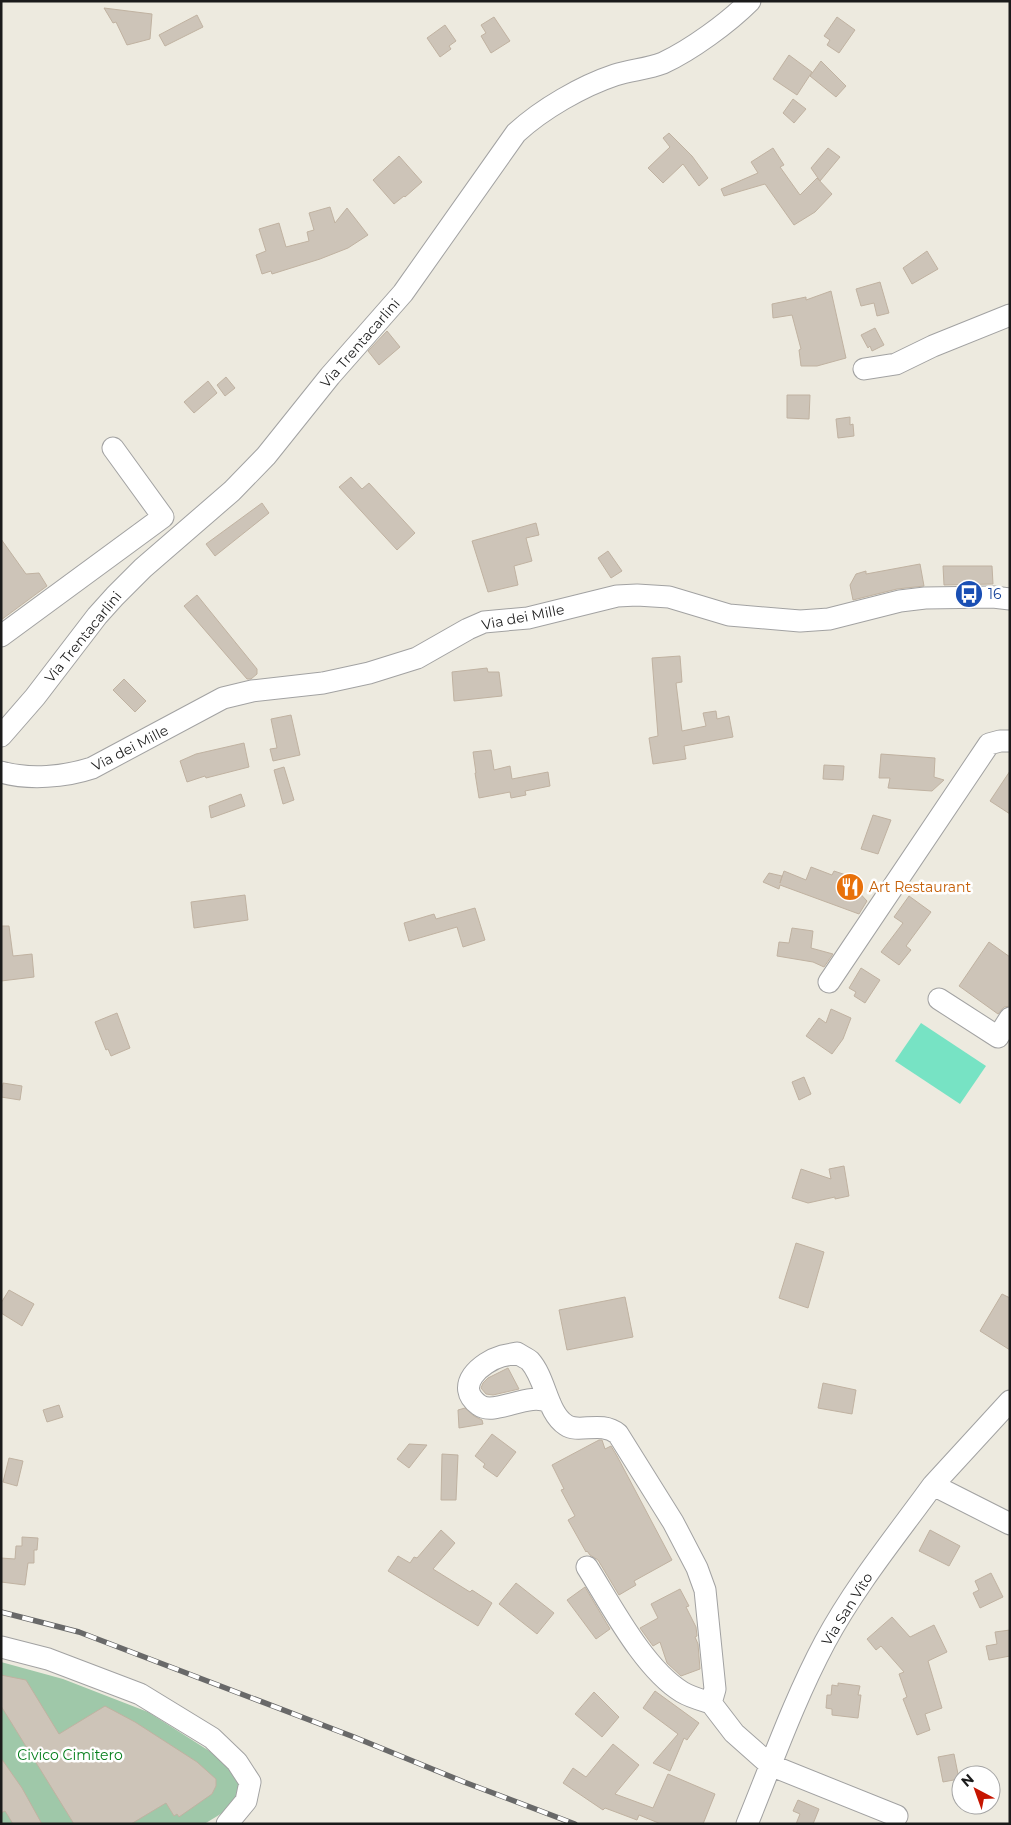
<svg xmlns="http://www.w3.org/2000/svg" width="1011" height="1825" font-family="Montserrat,sans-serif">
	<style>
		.cemetery { fill: #9fc8a9 }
		.pitch { fill: #77e3c4 }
		.building { fill: #cdc4b8; stroke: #c0b2a1 }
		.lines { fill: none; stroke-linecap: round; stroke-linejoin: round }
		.minor-casing { stroke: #a2a2a2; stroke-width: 23 }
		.minor { stroke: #fff; stroke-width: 21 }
		.rail-casing { stroke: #696969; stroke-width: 5.5 }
		.rail { stroke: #fff; stroke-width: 4; stroke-dasharray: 11; stroke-linecap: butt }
		.labels { text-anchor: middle; stroke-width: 5; stroke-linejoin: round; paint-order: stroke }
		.street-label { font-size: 14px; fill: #1b1b1b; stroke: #fff }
		.transit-label { font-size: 14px; fill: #164399; stroke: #fff; text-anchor: start }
		.food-label { font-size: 14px; fill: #c56008; stroke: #fff; text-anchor: start }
		.park-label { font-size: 14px; fill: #047e1b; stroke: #fff }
	</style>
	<rect width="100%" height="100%" fill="#edeadf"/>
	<path class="cemetery" d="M1 1662 63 1679 148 1712 233 1766C249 1799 231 1808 204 1824H1Z"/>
	<path class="pitch" d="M921 1023 986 1066 960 1104 895 1061Z"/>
	<path class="building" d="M104 8 152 14 150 39 127 45 116 22 113 23Z
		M197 15 203 27 165 46 159 35Z
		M494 17 510 41 491 53 481 36 486 33 481 25Z
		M837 17 855 30 839 53 827 45 830 40 824 36Z
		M445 25 456 41 449 46 451 49 440 57 427 38Z
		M789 55 812 72 797 95 773 79Z
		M821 61 846 86 836 97 810 76Z
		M793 99 806 109 794 123 783 113Z
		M669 133 692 156 708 178 699 186 683 164 663 183 648 168 670 147 663 138Z
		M773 148 784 165 780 167 800 195 817 178 832 194 815 212 794 225 765 184 724 196 721 189 758 173 751 162Z
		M828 148 840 157 820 181 811 168Z
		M399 156 422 182 405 197 404 196 394 204 373 180Z
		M330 207 335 223 347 208 368 235 348 248 320 259 272 274 271 271 262 274 256 255 266 251 259 229 279 223 286 247 309 241 307 232 314 230 309 213Z
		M927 251 938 269 912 284 903 268Z
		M880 282 889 313 877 316 874 303 861 306 856 289Z
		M831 291 846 358 817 366H801L799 350 801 349 792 315 773 318 772 304 806 297V300Z
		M875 328 884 345 872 351 870 346 868 348 861 335Z
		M387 331 400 347 379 365 368 351Z
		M226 377 235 388 225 396 217 385Z
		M208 381 217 393 194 413 184 402Z
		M787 395H810L809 419 787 418Z
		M850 417V425L853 424 854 436 838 438 836 419Z
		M351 477 362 489 369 483 415 533 397 550 339 487Z
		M262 503 269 513 215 556 206 544Z
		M536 523 539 535 526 538 532 561 514 566 518 585 488 592 472 541Z
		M1 539 26 574 39 573 47 586 1 620Z
		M608 551 622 571 611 578 598 558Z
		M920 564 924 586 897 589 853 600 850 585 856 574 866 571V574Z
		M943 566H992L993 584 944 585Z
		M197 595 257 669V674L251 679H247L184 606Z
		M680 656 682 682 676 683 682 731 706 726 703 713 716 711 717 719 729 716 733 737 684 746 686 759 653 764 649 738 658 736 652 658Z
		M487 668 488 672H499L502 696 454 701 452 672Z
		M124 679 146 701 135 712 113 690Z
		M291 715 300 755 273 761 270 749 277 748 271 719Z
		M244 743 249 767 206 778 205 776 187 782 180 761 196 754Z
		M491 750 494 770 510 766 512 779 548 772 550 786 525 791 526 795 511 798 510 792 479 798 475 773H476L473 752Z
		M881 754 935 758 934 777 944 780 932 791 888 788 890 778H879Z
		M824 765 844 766 843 780 823 779Z
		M284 767 294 800 283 804 274 770Z
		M1010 771V814L990 801Z
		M241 794 245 806 211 818 209 806Z
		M873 815 891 820 878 854 861 849Z
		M811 867 832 875 834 871 858 879 855 888 867 901 859 914 780 885 779 889 763 882 769 873 782 876 780 883 784 871 806 880Z
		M245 895 248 920 194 928 191 902Z
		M909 896 931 912 906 946 911 950 899 965 881 952 903 923 894 917Z
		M475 908 485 940 463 947 457 927 409 941 404 923 434 914 436 919Z
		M1 926H9L13 956 32 954 34 977 1 981Z
		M792 928 813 931 811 948 833 954 824 967 813 962 777 956 779 942 789 943Z
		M989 942 1010 957V1006L1004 1007 998 1014 959 986Z
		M861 968 880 980 865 1003 854 996 856 992 849 988Z
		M831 1009 851 1018 843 1039 832 1054 806 1036 819 1018 826 1023Z
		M117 1013 130 1048 111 1056 108 1049 106 1050 95 1022Z
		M804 1077 811 1094 799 1100 792 1082Z
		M3 1083 22 1086 20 1100 1 1097Z
		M844 1166 849 1196 835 1199V1197L808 1203 792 1198 801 1169 831 1179 829 1169Z
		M796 1243 824 1252 808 1308 779 1298Z
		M9 1290 34 1304 22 1326 1 1313V1303Z
		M1002 1294 1010 1298V1350L980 1331Z
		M625 1297 633 1337 567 1350 559 1310Z
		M508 1368 519 1389 493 1395 486 1394 481 1388 483 1383 488 1378Z
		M823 1383 856 1390 852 1414 818 1408Z
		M59 1405 63 1417 47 1422 43 1410Z
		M465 1408 474 1416 482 1420 483 1424 459 1428 458 1410Z
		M492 1434 516 1452 497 1477 483 1467 485 1464 475 1456Z
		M599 1440H602L605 1449 611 1446 617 1456 672 1560 634 1581 636 1585 619 1595 598 1560 590 1555 587 1551 586 1552 568 1520 575 1516 561 1490 564 1489 552 1465Z
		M409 1444 427 1445 409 1468 397 1459Z
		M442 1454 458 1455 456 1500H441Z
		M9 1458 23 1461 17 1486 3 1482Z
		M441 1530 455 1543 433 1569 470 1592 472 1590 492 1603 478 1626 388 1571 398 1556 410 1563 414 1557 417 1558Z
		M930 1530 960 1546 949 1566 919 1551Z
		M22 1537 38 1538 37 1550H34V1563H28L25 1585 1 1582V1558L15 1559 16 1546H22Z
		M991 1573 1003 1597 980 1608 973 1593 979 1590 975 1581Z
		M516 1583 554 1613 537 1634 499 1604Z
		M585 1587 610 1629 596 1639 567 1600Z
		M680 1589 689 1606 686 1607 696 1627 697 1636 695 1637 698 1644 700 1669 681 1676 667 1663 660 1642 653 1646 640 1628 658 1618 651 1604Z
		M892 1617 910 1637 934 1625 947 1652 928 1661 942 1708 925 1714 930 1730 917 1735 903 1699 907 1697 899 1674 904 1672 881 1646 876 1650 867 1639Z
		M1010 1630V1656L989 1660 986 1646 997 1644 995 1632Z
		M1 1675 26 1680 59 1734 105 1706 135 1722 197 1762 216 1779V1786L212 1794 179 1817 177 1814 174 1816 166 1803 131 1824H74L1 1706Z
		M838 1683 860 1686 858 1695H861L858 1718 832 1715V1709L826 1708 827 1695H831L832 1685 838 1686Z
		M655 1691 699 1723 687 1740 684 1738 670 1771 653 1763 678 1734 643 1708Z
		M594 1692 619 1717 602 1737 575 1714Z
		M613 1744 639 1765 615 1794 653 1808 668 1774 715 1794 703 1824H661L639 1815 637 1820 605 1808 603 1810 563 1783 573 1768 586 1777Z
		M954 1754 959 1779 943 1782 938 1757Z
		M1 1758 22 1788 42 1824H13L5 1811 1 1813Z
		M798 1800 819 1809 813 1824H796L800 1814 793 1811Z"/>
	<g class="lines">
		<defs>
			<path id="minor" d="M864 369 896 364 933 346 1010 315
				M1 636 163 517 113 448
				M1 736 35 697 97 616 115 596 143 568 232 491 266 456 330 376 403 293 516 133C542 109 582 86 615 75 630 70 648 69 663 63 691 50 728 23 750 1
				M1 772C29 780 65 777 92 768L223 698 252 691 323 683 369 673 417 658 468 629 484 622 528 618 617 596 637 595 669 597 729 615 800 621 829 619 900 601 925 598 993 597 1010 599
				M829 982 989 744 1000 741H1010
				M939 999 998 1037 1010 1018
				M550 1403C530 1390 495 1417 479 1405 453 1386 481 1362 502 1356 507 1355 512 1354 517 1353 521 1356 527 1358 530 1361 546 1379 547 1413 566 1425 579 1434 601 1420 618 1434L673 1522 697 1568 705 1590 715 1689 711 1703 734 1733 770 1765 897 1816
				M933 1485 1010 1401
				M587 1567C611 1605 644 1669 682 1692 690 1697 701 1700 711 1703
				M1 1647 48 1659 140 1694 212 1738 237 1762 250 1782 246 1801 227 1824
				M747 1824C772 1763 794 1700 825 1642 855 1586 896 1536 933 1485L1010 1524"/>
		</defs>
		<use href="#minor" class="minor-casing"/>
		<use href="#minor" class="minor"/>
		<defs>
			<path id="rail" d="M1 1612 79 1632 354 1737 464 1782 575 1824"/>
		</defs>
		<use href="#rail" class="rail-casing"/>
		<use href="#rail" class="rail"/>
	</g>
	<defs>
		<symbol id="bus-disc" viewBox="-11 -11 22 22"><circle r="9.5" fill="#1a4fb4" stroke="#fff"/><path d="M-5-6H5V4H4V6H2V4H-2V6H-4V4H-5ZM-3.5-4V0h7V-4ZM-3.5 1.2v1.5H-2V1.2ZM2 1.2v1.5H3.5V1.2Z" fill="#fff"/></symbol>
		<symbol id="restaurant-disc" viewBox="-11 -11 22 22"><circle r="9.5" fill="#e8710a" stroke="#fff"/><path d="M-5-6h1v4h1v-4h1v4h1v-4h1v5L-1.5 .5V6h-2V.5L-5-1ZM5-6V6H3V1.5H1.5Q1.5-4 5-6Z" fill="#fff"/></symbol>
	</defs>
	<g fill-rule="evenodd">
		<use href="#bus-disc" x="953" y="578" width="32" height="32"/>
		<use href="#restaurant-disc" x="834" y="871" width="32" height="32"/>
	</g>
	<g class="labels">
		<g class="street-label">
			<text transform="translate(360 343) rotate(-49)" y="5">Via Trentacarlini</text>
			<text transform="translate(523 617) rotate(-11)" y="5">Via dei Mille</text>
			<text transform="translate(83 637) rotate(-51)" y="5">Via Trentacarlini</text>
			<text transform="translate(130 748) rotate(-27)" y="5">Via dei Mille</text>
			<text transform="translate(847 1609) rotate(-58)" y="5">Via San Vito</text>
		</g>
		<g class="transit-label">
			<text x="988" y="599">16</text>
		</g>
		<g class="food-label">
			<text x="869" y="892">Art Restaurant</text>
		</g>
		<g class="park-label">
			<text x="70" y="1760">Civico Cimitero</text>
		</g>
	</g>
	<rect width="1011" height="1825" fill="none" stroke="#1b1b1b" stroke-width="5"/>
	<g transform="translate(976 1790) rotate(319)"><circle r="24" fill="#ffffff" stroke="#a4a4a4"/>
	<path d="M0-4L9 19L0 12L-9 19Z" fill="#c61500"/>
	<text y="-8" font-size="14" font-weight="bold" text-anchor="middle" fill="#1b1b1b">N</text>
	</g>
</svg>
